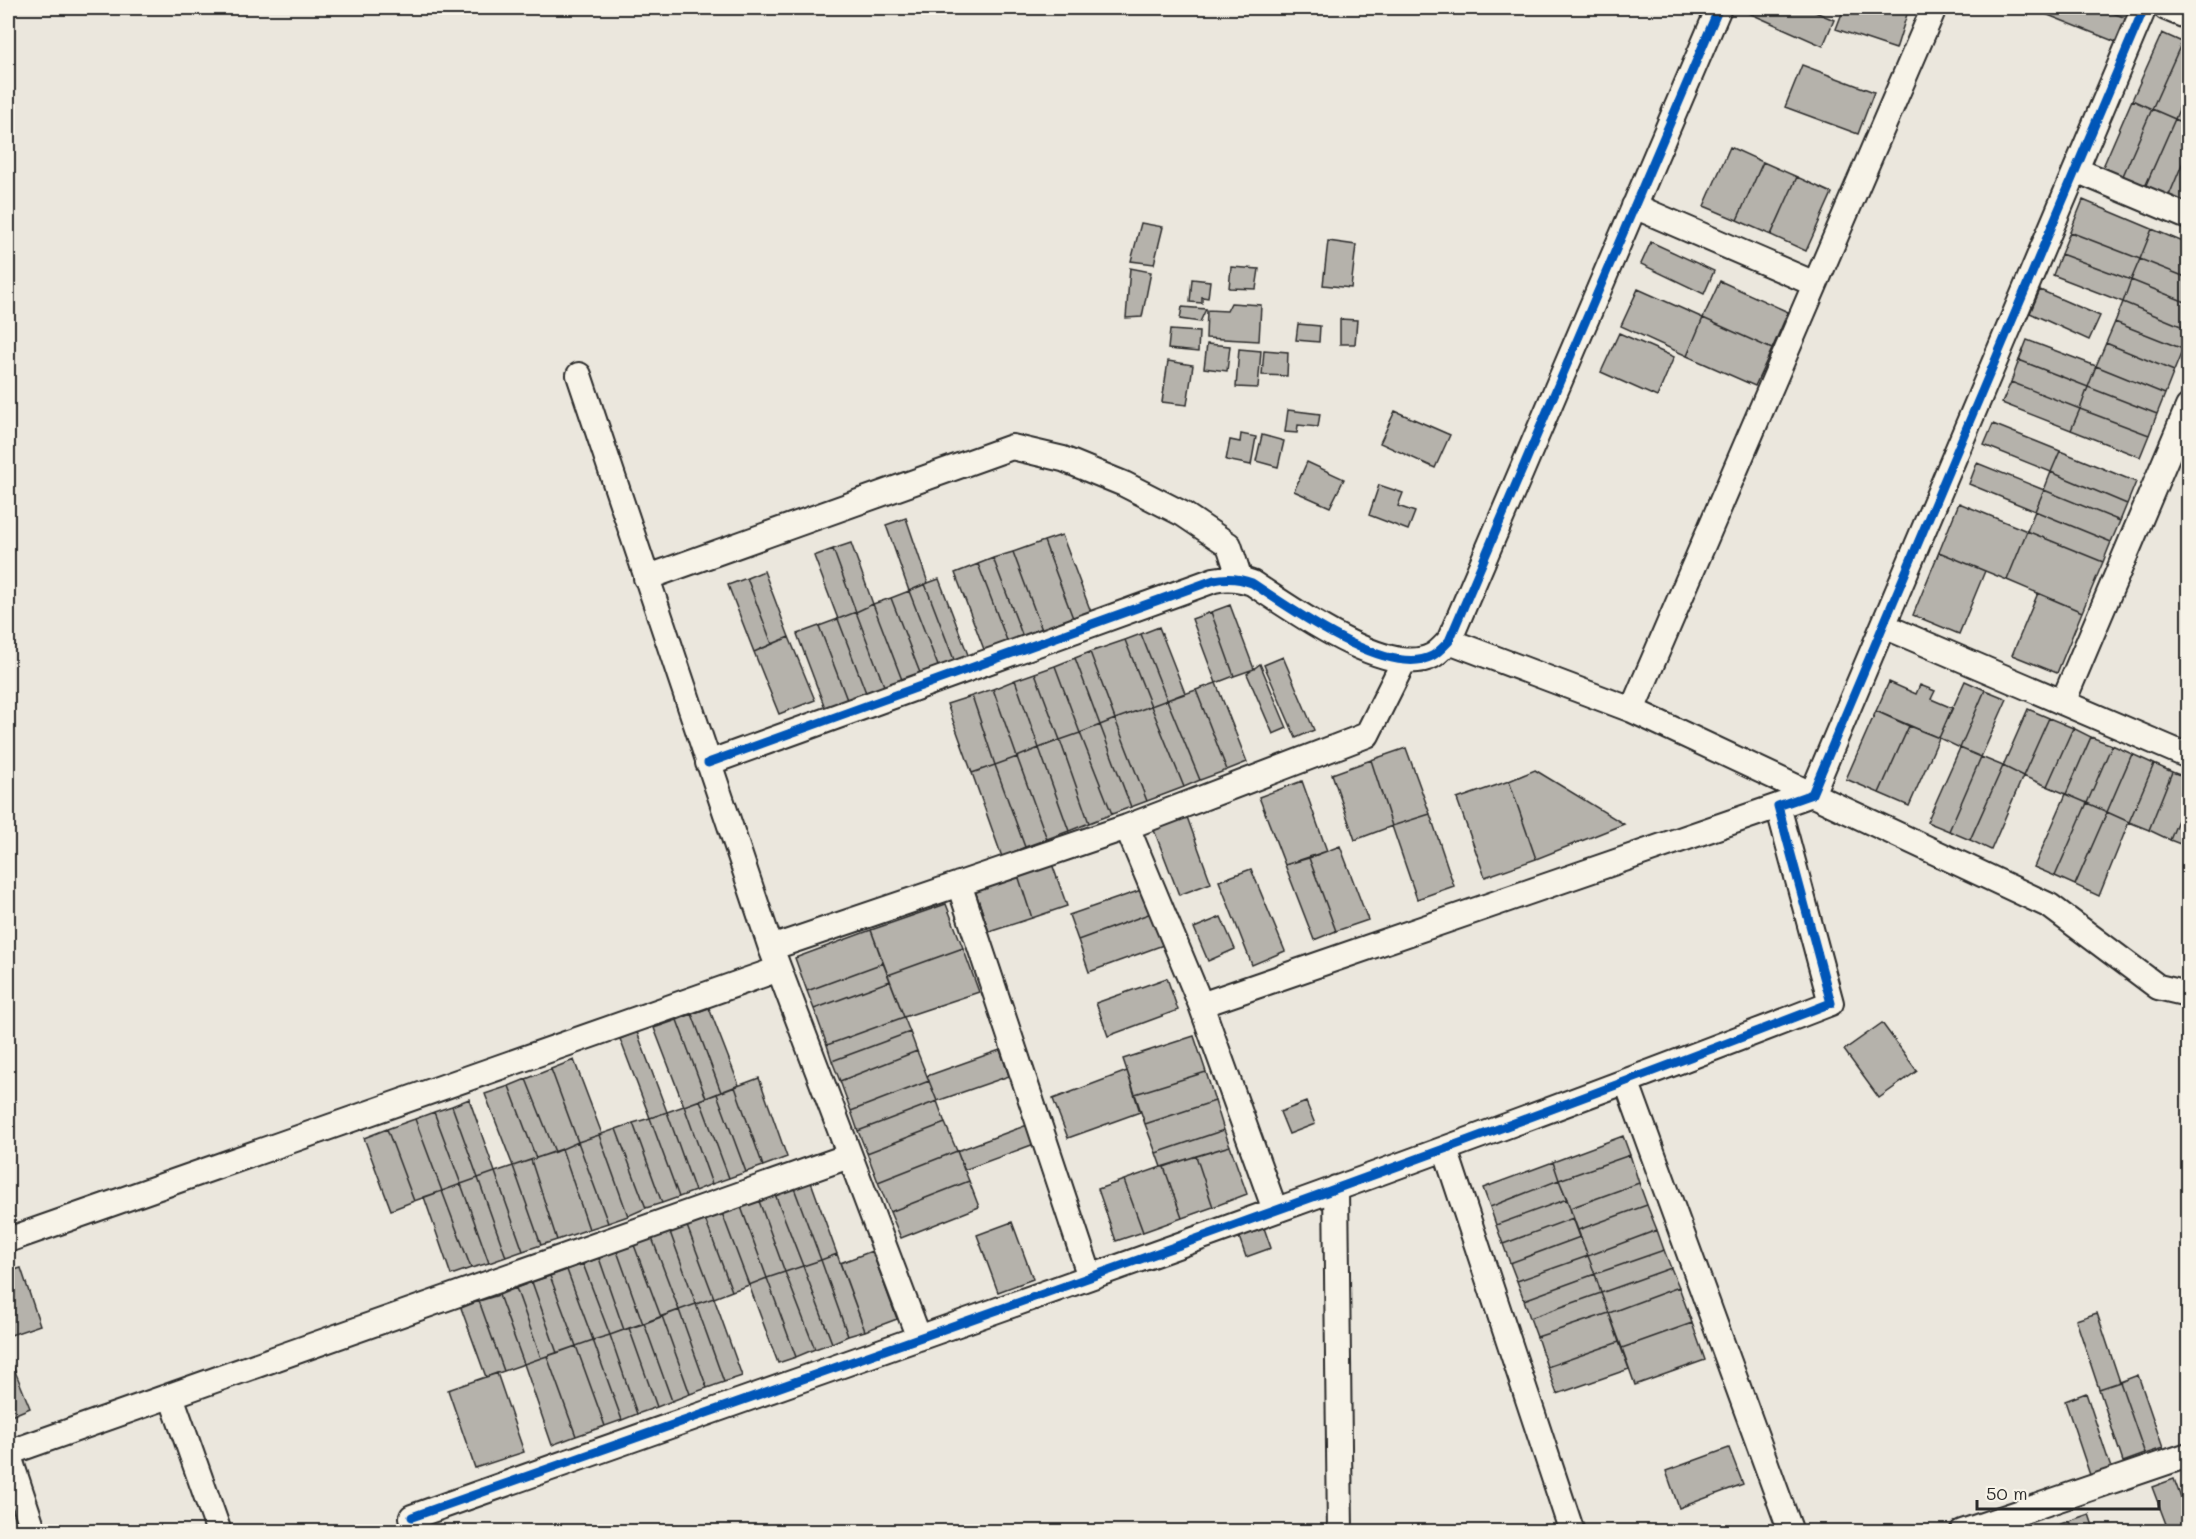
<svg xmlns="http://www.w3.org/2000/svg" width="2196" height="1539" font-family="Mali,sans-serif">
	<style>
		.building { fill: #b5b2ab; stroke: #2b2b2b; stroke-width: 1.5 }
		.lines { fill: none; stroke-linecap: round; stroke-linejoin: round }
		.minor-casing { stroke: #2b2b2b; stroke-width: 28 }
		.minor { stroke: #f7f3e8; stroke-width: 24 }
		.cycleway-casing { stroke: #f7f3e8; stroke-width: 13 }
		.cycleway { stroke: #0057b8; stroke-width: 9 }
	</style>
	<rect width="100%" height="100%" fill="#ebe7dd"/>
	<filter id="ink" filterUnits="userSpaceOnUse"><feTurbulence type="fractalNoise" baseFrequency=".0167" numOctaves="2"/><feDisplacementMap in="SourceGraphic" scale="12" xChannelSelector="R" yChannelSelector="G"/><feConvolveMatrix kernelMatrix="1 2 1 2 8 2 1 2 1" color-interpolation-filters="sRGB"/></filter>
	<g filter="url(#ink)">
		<path class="building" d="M1751 8H1806L1834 20 1823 46 1749 13Z
			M1844 8H1909L1896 49 1836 29Z
			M2045 8H2100L2126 18 2116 42 2043 13Z
			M2162 33 2182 42 2152 109 2132 100Z
			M2182 42 2188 45V87L2175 119 2152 109Z
			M1802 65 1874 92 1858 134 1785 107Z
			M2188 87V125L2175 119Z
			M2132 100 2152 109 2122 178 2102 169Z
			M2152 109 2175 119 2145 187 2122 178Z
			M2175 119 2188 125V150L2168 198 2145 187Z
			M1730 147 1763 162 1737 220 1704 206Z
			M2188 150V207L2168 198Z
			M1763 162 1797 177 1771 235 1737 220Z
			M1797 177 1832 193 1806 251 1771 235Z
			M2083 200 2152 229 2140 259 2070 232Z
			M1141 223 1163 227 1154 264 1131 261Z
			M2152 229 2188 244V278L2140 259Z
			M2070 232 2140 259 2131 280 2061 254Z
			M1328 241 1356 245 1351 288 1323 285Z
			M1651 242 1714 271 1704 294 1641 264Z
			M2061 254 2131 280 2123 302 2053 275Z
			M2140 259 2188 278V303L2131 280Z
			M1231 267 1259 269 1256 289 1229 288Z
			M1130 268 1151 272 1142 317 1126 318Z
			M1192 279 1210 281 1208 298 1202 297V303L1190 302Z
			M2131 280 2188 303V329L2123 302Z
			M1720 281 1788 312 1772 349 1703 318Z
			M1638 289 1703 318 1687 356 1621 326Z
			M2040 290 2100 316 2089 340 2030 313Z
			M2123 302 2188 329V336L2183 349 2115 322Z
			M1231 303 1261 305 1259 341 1206 338 1207 310 1227 311Z
			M1182 307 1206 309 1200 322 1180 319Z
			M1703 318 1772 349 1755 386 1687 356Z
			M1340 319 1357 320 1355 344H1340Z
			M2115 322 2183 349 2174 371 2106 343Z
			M1298 324 1320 326 1319 342 1296 340Z
			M1170 330 1199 332 1198 352 1168 349Z
			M1619 333 1674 357 1657 397 1601 372Z
			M2027 340 2096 366 2088 387 2019 360Z
			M2106 343 2174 371 2165 394 2096 366Z
			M1207 344 1230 346 1227 371 1204 368Z
			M1239 349 1261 351 1258 388 1236 387Z
			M1264 350 1288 352 1287 376 1262 375Z
			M2019 360 2088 387 2080 409 2011 382Z
			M1168 361 1193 365 1187 405 1162 402Z
			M2096 366 2165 394 2157 414 2088 387Z
			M2011 382 2080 409 2071 430 2002 403Z
			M2088 387 2157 414 2149 435 2080 409Z
			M2080 409 2149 435 2140 457 2071 430Z
			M1288 410 1320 414 1318 427 1298 425 1297 433 1285 432Z
			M1395 411 1450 435 1435 468 1380 443Z
			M1993 424 2060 451 2051 472 1984 445Z
			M1241 434 1256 437 1251 465 1226 460 1230 440 1240 442Z
			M1262 435 1284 441 1278 467 1256 461Z
			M2060 451 2136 482 2127 504 2051 472Z
			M1307 462 1344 479 1330 507 1294 491Z
			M1977 463 2044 490 2035 511 1969 484Z
			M2051 472 2127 504 2120 521 2044 490Z
			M1379 485 1403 493 1398 506 1415 512 1408 530 1369 515Z
			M2044 490 2120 521 2111 542 2035 511Z
			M1959 503 2027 531 2007 580 1939 552Z
			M2035 511 2111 542 2103 562 2027 531Z
			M906 518 928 583 909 591 886 525Z
			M2027 531 2103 562 2082 612 2007 580Z
			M1062 535 1091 612 1073 618 1044 541Z
			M1044 541 1073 618 1042 630 1013 552Z
			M851 543 873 604 856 612 833 549Z
			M833 549 856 612 838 619 814 556Z
			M1013 552 1042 630 1023 637 993 558Z
			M1939 552 1985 571 1959 634 1913 615Z
			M993 558 1023 637 1008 643 978 564Z
			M978 564 1008 643 985 652 955 573Z
			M764 571 789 637 772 644 747 578Z
			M747 578 772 644 754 652 728 585Z
			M939 579 970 660 956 665 925 584Z
			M925 584 956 665 940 671 909 591Z
			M909 591 940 671 922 678 891 598Z
			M2038 593 2082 612 2057 673 2012 655Z
			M891 598 922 678 904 685 873 604Z
			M873 604 904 685 886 691 856 612Z
			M1230 605 1254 669 1234 676 1211 612Z
			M856 612 886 691 868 698 838 619Z
			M1211 612 1234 676 1216 683 1192 619Z
			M838 619 868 698 849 705 819 626Z
			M819 626 849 705 827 713 797 634Z
			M1159 627 1185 693 1167 700 1141 634Z
			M1141 634 1167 700 1151 706 1125 640Z
			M789 637 815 700 779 714 754 652Z
			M1125 640 1151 706 1115 719 1090 652Z
			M1090 652 1115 719 1100 725 1075 658Z
			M1283 657 1314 730 1296 738 1264 665Z
			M1075 658 1100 725 1080 733 1055 666Z
			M1260 664 1287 728 1273 734 1247 674Z
			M1055 666 1080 733 1060 740 1035 673Z
			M1035 673 1060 740 1039 748 1015 680Z
			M1015 680 1039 748 1017 757 993 689Z
			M1965 681 1985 690 1960 748 1939 738Z
			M1889 682 1916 694 1920 685 1935 691 1931 699 1952 708 1939 738 1876 711Z
			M1216 683 1247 762 1227 770 1196 690Z
			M993 689 1017 757 995 765 972 696Z
			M1196 690 1227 770 1200 780 1167 700Z
			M1985 690 2007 699 1981 757 1960 748Z
			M972 696 995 765 972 773 947 704Z
			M1167 700 1200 780 1184 787 1151 706Z
			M1151 706 1184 787 1147 801 1115 719Z
			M2028 709 2049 718 2023 776 2003 766Z
			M1876 711 1909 726 1879 793 1846 779Z
			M2049 718 2073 728 2047 786 2023 776Z
			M1115 719 1147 801 1131 807 1100 725Z
			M1100 725 1131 807 1112 814 1080 733Z
			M1909 726 1939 738 1909 806 1879 793Z
			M2073 728 2091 737 2066 794 2047 786Z
			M1080 733 1112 814 1089 823 1060 740Z
			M2091 737 2112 745 2087 803 2066 794Z
			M1060 740 1089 823 1069 831 1039 748Z
			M2112 745 2132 754 2107 812 2087 803Z
			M1039 748 1069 831 1047 839 1017 757Z
			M1406 748 1430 814 1392 826 1371 760Z
			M1960 748 1981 757 1949 831 1927 822Z
			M2132 754 2154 764 2129 822 2107 812Z
			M1017 757 1047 839 1025 847 995 765Z
			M1981 757 2003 766 1970 840 1949 831Z
			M1371 760 1392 826 1355 840 1332 774Z
			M2154 764 2172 772 2149 830 2129 822Z
			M995 765 1025 847 1002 857 972 773Z
			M2003 766 2023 776 1991 850 1970 840Z
			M1535 770 1624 824 1536 859 1509 781Z
			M2172 772 2188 778V795L2170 840 2149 830Z
			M1302 781 1327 851 1285 865 1259 797Z
			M1509 781 1536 859 1485 877 1457 799Z
			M2066 794 2087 803 2055 876 2034 867Z
			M2188 795V847L2170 840Z
			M2087 803 2107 812 2075 885 2055 876Z
			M2107 812 2129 822 2099 896 2075 885Z
			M1430 814 1454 886 1417 899 1392 826Z
			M1187 817 1211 883 1179 895 1154 830Z
			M1340 846 1368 920 1336 931 1309 858Z
			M1309 858 1336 931 1314 940 1285 865Z
			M1051 861 1067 906 1032 918 1017 872Z
			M1251 869 1285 951 1252 965 1219 881Z
			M1017 872 1032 918 989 932 974 887Z
			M1144 889 1154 912 1078 940 1069 915Z
			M946 904 963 948 888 975 871 930Z
			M1154 912 1166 944 1089 972 1078 940Z
			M1221 917 1235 949 1208 961 1194 928Z
			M871 930 883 963 807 991 795 958Z
			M963 948 979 992 904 1017 888 975Z
			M883 963 890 981 814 1009 807 991Z
			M1167 978 1178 1010 1108 1036 1096 1003Z
			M890 981 904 1017 827 1045 814 1009Z
			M709 1008 739 1085 721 1092 692 1014Z
			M692 1014 721 1092 706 1098 677 1020Z
			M904 1017 910 1032 832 1061 827 1045Z
			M677 1020 706 1098 684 1106 654 1028Z
			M1882 1023 1917 1071 1879 1098 1844 1050Z
			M637 1032 667 1112 650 1118 620 1039Z
			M910 1032 917 1051 840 1081 832 1061Z
			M1194 1036 1206 1072 1135 1094 1123 1059Z
			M1000 1050 1009 1076 937 1101 927 1076Z
			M917 1051 929 1081 851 1111 840 1081Z
			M574 1060 602 1134 578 1142 551 1069Z
			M551 1069 578 1142 555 1152 526 1079Z
			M1127 1071 1140 1112 1068 1138 1053 1099Z
			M1206 1072 1215 1101 1145 1124 1135 1094Z
			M759 1078 787 1157 763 1166 735 1087Z
			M526 1079 555 1152 536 1158 509 1086Z
			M929 1081 937 1101 858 1131 851 1111Z
			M509 1086 536 1158 513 1166 485 1094Z
			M735 1087 763 1166 746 1172 717 1094Z
			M717 1094 746 1172 729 1178 700 1100Z
			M469 1099 495 1172 478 1178 452 1106Z
			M700 1100 729 1178 712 1184 684 1106Z
			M937 1101 945 1123 867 1153 858 1131Z
			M1215 1101 1224 1130 1156 1153 1145 1124Z
			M1306 1102 1315 1124 1289 1134 1280 1112Z
			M452 1106 478 1178 461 1184 434 1112Z
			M684 1106 712 1184 695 1191 667 1112Z
			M434 1112 461 1184 442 1191 415 1119Z
			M667 1112 695 1191 679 1197 650 1118Z
			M650 1118 679 1197 662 1203 633 1123Z
			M415 1119 442 1191 414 1201 387 1129Z
			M633 1123 662 1203 646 1208 616 1129Z
			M945 1123 957 1151 878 1182 867 1153Z
			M1030 1124 1037 1143 964 1170 957 1151Z
			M387 1129 414 1201 391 1210 364 1138Z
			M616 1129 646 1208 628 1216 599 1135Z
			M1224 1130 1230 1146 1161 1167 1156 1153Z
			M599 1135 628 1216 608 1223 578 1142Z
			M1623 1136 1630 1155 1559 1180 1553 1162Z
			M578 1142 608 1223 589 1229 562 1149Z
			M1230 1146 1247 1194 1213 1207 1196 1156Z
			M562 1149 589 1229 557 1240 531 1160Z
			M957 1151 969 1181 890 1212 878 1182Z
			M1630 1155 1639 1183 1570 1208 1559 1180Z
			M1196 1156 1213 1207 1182 1218 1164 1167Z
			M531 1160 557 1240 541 1245 513 1166Z
			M1553 1162 1559 1180 1490 1207 1483 1188Z
			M513 1166 541 1245 523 1251 495 1172Z
			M1161 1167H1164L1182 1218 1143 1232 1124 1180Z
			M495 1172 523 1251 506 1257 478 1178Z
			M478 1178 506 1257 489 1263 461 1184Z
			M1124 1180 1143 1232 1116 1241 1098 1189Z
			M1559 1180 1567 1199 1496 1225 1490 1207Z
			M969 1181 979 1207 901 1238 890 1212Z
			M811 1182 837 1254 821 1260 794 1188Z
			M1639 1183 1647 1205 1578 1230 1570 1208Z
			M461 1184 489 1263 471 1268 442 1191Z
			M794 1188 821 1260 803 1266 775 1194Z
			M442 1191 471 1268 451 1275 424 1197Z
			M775 1194 803 1266 785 1272 759 1201Z
			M1567 1199 1573 1218 1503 1244 1496 1225Z
			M759 1201 785 1272 767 1278 741 1207Z
			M1647 1205 1657 1230 1588 1256 1578 1230Z
			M741 1207 767 1278 749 1285 722 1213Z
			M722 1213 749 1285 732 1291 705 1219Z
			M1573 1218 1580 1237 1510 1263 1503 1244Z
			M705 1219 732 1291 714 1298 687 1226Z
			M1012 1222 1033 1279 998 1292 977 1235Z
			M1263 1225 1271 1248 1246 1257 1238 1234Z
			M687 1226 714 1298 696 1304 670 1232Z
			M1657 1230 1664 1250 1595 1274 1588 1256Z
			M670 1232 696 1304 679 1310 652 1238Z
			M1580 1237 1588 1256 1517 1281 1510 1263Z
			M652 1238 679 1310 661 1317 634 1245Z
			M634 1245 661 1317 643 1324 617 1251Z
			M1664 1250 1671 1268 1601 1293 1595 1274Z
			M617 1251 643 1324 624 1330 599 1258Z
			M872 1251 897 1319 865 1331 840 1263Z
			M837 1254 865 1331 848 1336 821 1260Z
			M1588 1256 1595 1274 1524 1300 1517 1281Z
			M599 1258 624 1330 610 1335 583 1264Z
			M821 1260 848 1336 832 1343 803 1266Z
			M583 1264 610 1335 593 1340 567 1270Z
			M803 1266 832 1343 815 1349 785 1272Z
			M21 1268 40 1325 8 1336V1272Z
			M1671 1268 1679 1287 1609 1313 1601 1293Z
			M567 1270 593 1340 576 1346 550 1276Z
			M785 1272 815 1349 796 1357 767 1278Z
			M1595 1274 1601 1293 1530 1318 1524 1300Z
			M550 1276 576 1346 557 1353 532 1282Z
			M767 1278 796 1357 778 1363 749 1285Z
			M532 1282 557 1353 541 1358 516 1288Z
			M1679 1287 1692 1323 1622 1348 1609 1313Z
			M516 1288 541 1358 524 1364 499 1295Z
			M1601 1293 1609 1313 1537 1337 1530 1318Z
			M499 1295 524 1364 504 1371 479 1301Z
			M714 1298 742 1376 724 1382 696 1304Z
			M479 1301 504 1371 486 1377 461 1308Z
			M696 1304 724 1382 707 1388 679 1310Z
			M679 1310 707 1388 690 1394 662 1316Z
			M1609 1313 1619 1342 1547 1367 1537 1337Z
			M2097 1313 2120 1382 2099 1389 2076 1320Z
			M662 1316 690 1394 672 1401 644 1323Z
			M644 1323 672 1401 657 1407 629 1328Z
			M1692 1323 1705 1360 1635 1385 1622 1348Z
			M629 1328 657 1407 637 1414 610 1335Z
			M610 1335 637 1414 622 1420 593 1340Z
			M593 1340 622 1420 605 1426 576 1346Z
			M1619 1342 1629 1369 1557 1394 1547 1367Z
			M576 1346 605 1426 576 1436 547 1356Z
			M8 1354 30 1408 11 1416 8 1408Z
			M547 1356 576 1436 552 1445 524 1364Z
			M497 1373 524 1452 475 1468 448 1390Z
			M2138 1375 2163 1448 2145 1454 2120 1382Z
			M2120 1382 2145 1454 2123 1462 2099 1389Z
			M2086 1393 2111 1468 2090 1475 2065 1401Z
			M1729 1448 1743 1484 1679 1508 1666 1471Z
			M2174 1479 2188 1517V1532H2169L2152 1487Z
			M2089 1514 2095 1532H2073L2069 1521Z
			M2069 1521 2073 1532H2051L2050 1528Z"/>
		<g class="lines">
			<defs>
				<path id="minor" d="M2166 8 2188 17
					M2076 170 2188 217
					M1634 206 1815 284
					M579 375 771 948 919 1338
					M646 578 1012 447 1063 459 1124 484 1183 514 1229 545 1240 579
					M1884 626 2188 756
					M1449 641 1632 710 2050 906 2158 987 2188 994
					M2063 702 2188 407
					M1632 710 1934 8
					M708 763 1214 580C1228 577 1239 578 1252 583 1289 607 1387 679 1432 656 1438 653 1444 646 1449 641L1719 8
					M1127 827 1201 1005 1275 1210
					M959 884 1090 1277
					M771 948 1127 827 1367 735 1404 661
					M1201 1005 1778 806
					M1627 1083 1791 1532
					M1445 1149 1572 1532
					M1336 1188 1340 1532
					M8 1240 779 969
					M171 1396 219 1532
					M8 1453 849 1156
					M8 1453 34 1532
					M412 1517C886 1349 1362 1185 1831 1003L1778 806 1812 794 2144 8
					M1962 1532 2188 1455"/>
			</defs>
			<use href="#minor" class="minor-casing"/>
			<use href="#minor" class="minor"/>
			<defs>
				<path id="cycleway" d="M708 763 1214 580C1228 577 1239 578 1252 583 1289 607 1387 679 1432 656 1438 653 1444 646 1449 641L1719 8
					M412 1517C886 1349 1362 1185 1831 1003L1778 806 1812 794 2144 8"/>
			</defs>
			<use href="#cycleway" class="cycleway-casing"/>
			<use href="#cycleway" class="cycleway"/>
		</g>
	</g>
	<rect width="2196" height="1539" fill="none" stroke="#f7f3e8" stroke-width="30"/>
	<rect x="15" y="15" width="2166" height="1509" fill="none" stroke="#2b2b2b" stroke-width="2" filter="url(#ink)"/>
	<path d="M1977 1500v9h182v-9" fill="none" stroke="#2b2b2b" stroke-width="3"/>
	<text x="1986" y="1500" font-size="18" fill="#2b2b2b" stroke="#f7f3e8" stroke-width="4.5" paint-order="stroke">50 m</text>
</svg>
